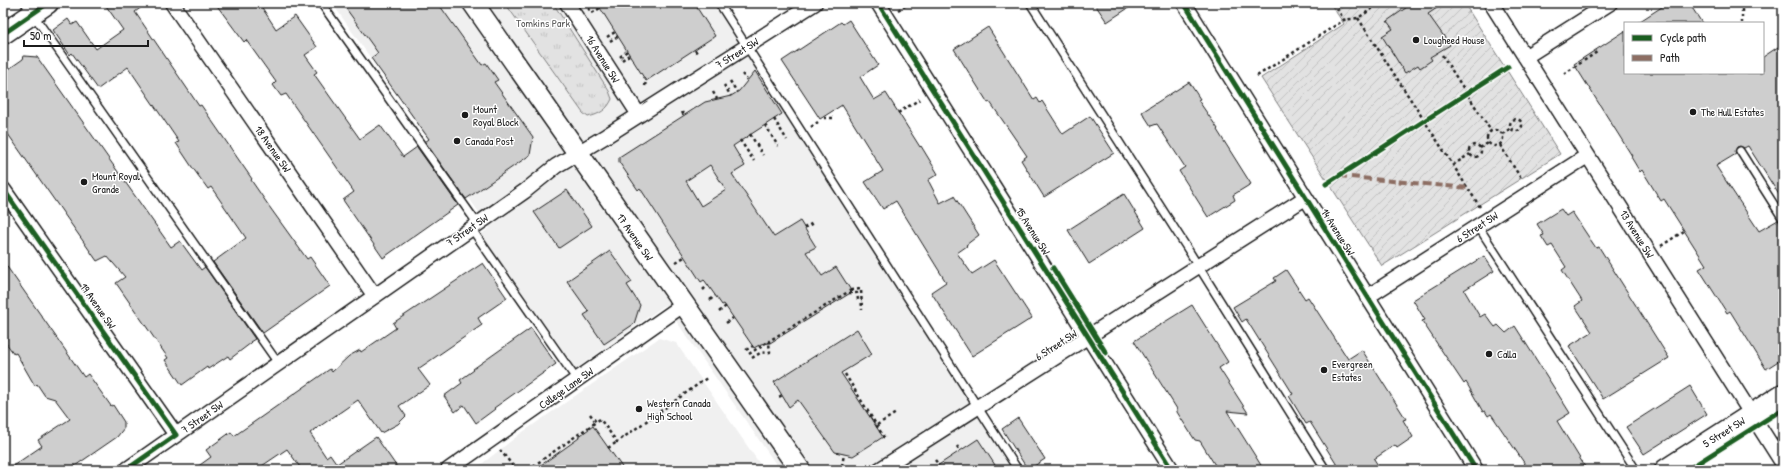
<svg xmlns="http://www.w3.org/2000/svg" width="1786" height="473" font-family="'Patrick Hand',sans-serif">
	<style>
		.built { fill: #f0f0f0 }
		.park { fill: url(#park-tufts); stroke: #7f7f7f }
		.garden { fill: url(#garden-furrows); stroke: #7f7f7f }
		.building { fill: #cecece; stroke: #1c1c1c; fill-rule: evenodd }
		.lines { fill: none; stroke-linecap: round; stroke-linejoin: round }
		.lane-casing { stroke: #1c1c1c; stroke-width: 10 }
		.street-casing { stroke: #1c1c1c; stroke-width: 17 }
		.secondary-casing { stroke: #1c1c1c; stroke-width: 23 }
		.path { stroke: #1c1c1c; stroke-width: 2.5; stroke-dasharray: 3 3; stroke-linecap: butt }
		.lane { stroke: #fff; stroke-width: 7 }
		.street { stroke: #fff; stroke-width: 14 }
		.secondary { stroke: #fff; stroke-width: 20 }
		.path-bridge { stroke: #1c1c1c; stroke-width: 2.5; stroke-dasharray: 3 3; stroke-linecap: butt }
		.quiet { stroke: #8d6e63; stroke-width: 4; stroke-dasharray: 8 4; stroke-linecap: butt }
		.cycleway-casing { stroke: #fff; stroke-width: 8 }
		.cycleway { stroke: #1b5e20; stroke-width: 5 }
		.poi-dot { fill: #1c1c1c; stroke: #fff; stroke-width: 1.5 }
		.labels { text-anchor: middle; stroke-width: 3; stroke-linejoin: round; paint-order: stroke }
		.park-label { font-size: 11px; fill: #575757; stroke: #fff }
		.poi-label { font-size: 11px; fill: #1c1c1c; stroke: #fff; text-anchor: start }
		.street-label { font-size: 11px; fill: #1c1c1c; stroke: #fff }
	</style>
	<defs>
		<pattern id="park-tufts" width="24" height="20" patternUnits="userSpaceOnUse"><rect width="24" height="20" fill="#e2e2e2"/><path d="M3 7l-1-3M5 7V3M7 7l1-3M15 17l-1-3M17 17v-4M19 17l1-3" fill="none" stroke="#c1c1c1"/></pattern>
		<pattern id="garden-furrows" width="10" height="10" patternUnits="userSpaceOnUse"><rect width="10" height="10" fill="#e2e2e2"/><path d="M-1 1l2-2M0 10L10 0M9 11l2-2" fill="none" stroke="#c1c1c1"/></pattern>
	</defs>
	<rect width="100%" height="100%" fill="#fff"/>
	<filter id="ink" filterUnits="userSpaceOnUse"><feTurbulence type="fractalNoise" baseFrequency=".025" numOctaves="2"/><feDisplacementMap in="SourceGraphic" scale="8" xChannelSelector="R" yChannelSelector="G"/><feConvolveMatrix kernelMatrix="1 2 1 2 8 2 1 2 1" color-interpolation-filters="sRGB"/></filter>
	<g filter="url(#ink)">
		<path class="built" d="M332 3H719L1015 470H780L665 305 573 371 480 235 490 228Z
			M659 338 676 343 764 470H474L520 434Z"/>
		<path class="park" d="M505 3H553L609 91 612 99C607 110 600 114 588 117L583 113Z"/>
		<path class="garden" d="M1330 3H1464L1560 154 1382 266 1261 78 1344 24Z"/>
		<path class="building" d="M104 3H147L135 12 199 106 201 105 252 179 251 180 271 209 307 259 310 257 330 286 263 333 213 262 246 238 211 187 208 189 192 167 176 143 179 142 128 67 98 89 72 53 70 55 53 30 68 19 72 25 77 22 96 49 123 30Z
			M215 3H259L276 29 295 16 317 47 305 55 317 72 314 74 360 139 380 125 403 157 417 147 458 205 383 258 343 200 354 192 286 94 281 96 273 85 276 82 246 40 244 42Z
			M342 3H438L482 65 486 63 498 80 494 82 533 137 530 155 466 199 425 142 429 139 371 58 378 53Z
			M597 3H694L715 36 646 81Z
			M1094 3H1136L1107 22Z
			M1413 3 1440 6 1428 14 1450 45 1430 57 1432 60 1420 68 1418 65 1405 73 1382 36 1393 29 1387 21Z
			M1668 3H1689L1702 23H1637Z
			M849 20 878 65 860 77 874 100 886 93 920 147 921 146 938 174 928 180 940 203 954 196 979 235 966 245 967 246 957 253 972 274 994 260 1032 318 972 356 931 292 946 282 896 201 883 209 865 182 883 171 842 105 820 119 782 61 841 22 843 24Z
			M988 27 1034 100 1037 98 1040 103 1042 101 1063 134 1090 116 1114 153 1044 197 1021 160 1027 156 990 102 988 103 954 49Z
			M1625 31V73H1763V57L1778 47 1783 55V201L1748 146 1744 148 1740 146 1737 147 1735 151 1736 154 1716 166 1759 231 1778 220 1783 224V358L1766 369 1730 311 1727 313 1699 269 1706 265 1664 199 1661 201 1642 170 1640 172 1631 157 1632 156 1574 64Z
			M24 56 37 57 171 247 180 241 201 270 205 267 255 339 250 342 251 343 230 359 228 356 208 369 207 367 182 385 165 360 168 358 116 283 125 277 107 256 97 261 3 127V73L23 59Z
			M755 71 782 114 733 146 745 166 732 174 774 237 800 221 816 247 806 252 822 276 836 267 852 292 770 343 761 344 754 348 724 304 722 305 705 281 704 280 701 282 640 188 638 190 619 162V157L705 102 731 96 739 91ZM710 165 726 190 701 206 686 181Z
			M1189 82 1200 99 1198 100 1218 129 1217 130 1251 184 1233 195 1235 200 1208 217 1179 171 1185 167 1157 124 1151 126 1142 112Z
			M567 190 592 226 559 248 534 212Z
			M1124 194 1145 228 1089 264 1068 230Z
			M1561 209 1566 216 1572 212 1596 248 1599 247 1669 358 1603 399 1569 346 1592 332 1575 306 1582 301 1562 270 1566 267 1552 245 1548 247 1541 236 1544 235 1537 224Z
			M610 251 632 282 627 285 640 305 634 324 604 344 584 315 589 312 567 281Z
			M1484 256 1494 271 1464 290 1480 317 1485 314 1495 327 1498 325 1506 333 1515 326 1570 413 1557 421 1587 470H1529L1491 414 1488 416 1485 411 1483 412 1466 382 1464 384 1422 321 1425 320 1413 300Z
			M3 261 84 377 88 374 111 406 113 405 124 422V428L117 437 69 470H7L42 446 38 440 70 419 55 399 45 396 37 384 35 386 16 353 14 354 6 343 7 336 3 334Z
			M483 263 507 298 478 318 482 325 418 369 430 385 399 406 406 416 398 424 381 433 358 400 310 433 326 457 330 454 337 464 376 437 399 470H302L287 449 256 470H193L211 457 206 450 231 432 234 436 330 369 332 372 349 356 360 350 361 352 396 328 393 323Z
			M1286 270 1305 299 1308 297 1348 359 1362 350 1406 419 1403 420 1413 437 1397 448 1395 445 1374 459 1381 470H1340L1310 422 1306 424 1289 396 1293 394 1246 319 1242 322 1233 307 1276 281 1274 278Z
			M1192 305 1228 362 1219 368 1248 413 1227 411 1264 470H1218L1200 441 1195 440 1189 431 1177 412V409L1134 341Z
			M531 328 556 364 494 408 495 409 476 423 464 405 455 412 444 396 462 383 460 380 474 370 473 369Z
			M857 329 872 354 841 373 883 437 853 456 835 452 798 400 789 407 774 382Z
			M1690 386 1707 414 1644 454 1626 427Z
			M1018 418 1045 459 1028 470 1002 429Z
			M593 426 624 470H534L579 438 578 437Z
			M978 439 995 465 988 470H931Z"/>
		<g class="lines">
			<defs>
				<path id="lane" d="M25 3 278 363
					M321 3 477 223
					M719 3 1018 470
					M1030 3 1187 248 1326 470
					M1740 151 1783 219
					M1478 226 1636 470
					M471 228 577 380"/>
				<path id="street" d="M172 3 374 295
					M567 3 639 115
					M878 3 1172 470
					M1184 3 1476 470
					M1491 3 1783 464
					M1525 57 1610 3
					M3 189 176 435
					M1367 297 1587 156
					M126 470 525 191 556 166 606 136 815 3
					M448 470 683 305
					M879 470 1305 198"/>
				<path id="secondary" d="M473 3 800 470
					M3 34 48 3
					M1665 470 1783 394"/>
			</defs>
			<use href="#lane" class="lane-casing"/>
			<use href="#street" class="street-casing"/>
			<use href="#secondary" class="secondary-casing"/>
			<path class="path" d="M1334 3 1344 20
				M1742 3V23
				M588 10 597 4
				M898 10 910 3
				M592 13 600 8
				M1358 18 1480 207
				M607 37 615 32
				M610 41 618 36
				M695 50 697 53
				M1442 55 1491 131
				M620 57 627 51
				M622 60 629 55
				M742 74 747 80
				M1564 74 1597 52
				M1257 76 1344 20 1358 18 1381 3
				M730 81 737 92
				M724 85 731 96
				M645 86 646 81
				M713 92 717 99
				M682 112 684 116
				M898 113 920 99
				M824 118H834
				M1510 125a6 6 0 1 1 12 0a6 6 0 1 1-12 0Z
				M774 119 787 140
				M765 125 778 146
				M811 127 818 122
				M1487 138a8 8 0 1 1 16 0a8 8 0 1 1-16 0Z
				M750 134 763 155
				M1502 134 1511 128
				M740 140 754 161
				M1469 151a6 6 0 1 1 12 0a6 6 0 1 1-12 0Z
				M1500 145 1522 180
				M1480 148 1488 143
				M1453 165 1470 154
				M1326 184 1508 67
				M804 228 813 223
				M1661 246 1684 231
				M676 262 686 256
				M703 290 708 285
				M851 290 861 289 862 310
				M849 293H857L858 300H862
				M710 300 715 296
				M719 312 726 306
				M726 323 733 318
				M746 350 753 346
				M749 354 767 342
				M752 358 760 353 770 352 769 343
				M845 374 885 439
				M779 397 782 395
				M590 414 596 422 600 419 617 442 707 378
				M877 425 896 413
				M957 446 960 451
				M608 448 617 442
				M500 450 513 466 529 469 596 422
				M935 460 939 465
				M842 466 844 454"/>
			<use href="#lane" class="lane"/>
			<use href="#street" class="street"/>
			<use href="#secondary" class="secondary"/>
			<path class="path-bridge" d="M769 343V341L851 290"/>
			<path class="quiet" d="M1339 176 1468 188"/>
			<defs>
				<path id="cycleway" d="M878 3 1172 470
					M1184 3 1476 470
					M3 34 48 3
					M1326 184 1508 67
					M3 189 176 435 126 470
					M1053 268 1106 353
					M1687 470 1783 409"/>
			</defs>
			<use href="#cycleway" class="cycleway-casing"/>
			<use href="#cycleway" class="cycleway"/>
		</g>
	</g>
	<g class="poi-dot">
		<circle cx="1416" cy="40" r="4"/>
		<circle cx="1693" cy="112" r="4"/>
		<circle cx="465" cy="115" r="4"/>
		<circle cx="457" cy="141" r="4"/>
		<circle cx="84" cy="182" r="4"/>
		<circle cx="1489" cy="354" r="4"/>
		<circle cx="1324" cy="370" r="4"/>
		<circle cx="639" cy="409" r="4"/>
	</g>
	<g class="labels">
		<g class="park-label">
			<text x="543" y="27">Tomkins Park</text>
		</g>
		<g class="poi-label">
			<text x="1424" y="44">Lougheed House</text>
			<text x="473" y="113">Mount<tspan x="473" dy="13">Royal Block</tspan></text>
			<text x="1701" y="116">The Hull Estates</text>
			<text x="465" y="145">Canada Post</text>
			<text x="92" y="180">Mount Royal<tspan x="92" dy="13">Grande</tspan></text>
			<text x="1497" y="358">Calla</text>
			<text x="1332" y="368">Evergreen<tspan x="1332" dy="13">Estates</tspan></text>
			<text x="647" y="407">Western Canada<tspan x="647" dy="13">High School</tspan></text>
		</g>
		<g class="street-label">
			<text transform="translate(737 53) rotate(-32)" y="4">7 Street SW</text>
			<text transform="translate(603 59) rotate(58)" y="4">16 Avenue SW</text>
			<text transform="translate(273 149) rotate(55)" y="4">18 Avenue SW</text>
			<text transform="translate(1477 227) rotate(-33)" y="4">6 Street SW</text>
			<text transform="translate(467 230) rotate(-35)" y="4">7 Street SW</text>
			<text transform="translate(1033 231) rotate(58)" y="4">15 Avenue SW</text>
			<text transform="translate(1338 232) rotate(58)" y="4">14 Avenue SW</text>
			<text transform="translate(1637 234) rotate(58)" y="4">13 Avenue SW</text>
			<text transform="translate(635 237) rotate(55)" y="4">17 Avenue SW</text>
			<text transform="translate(98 306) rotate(55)" y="4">19 Avenue SW</text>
			<text transform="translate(1056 345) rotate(-33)" y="4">6 Street SW</text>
			<text transform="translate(566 388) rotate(-35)" y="4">College Lane SW</text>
			<text transform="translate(202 417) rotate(-35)" y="4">7 Street SW</text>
			<text transform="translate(1724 432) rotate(-32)" y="4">5 Street SW</text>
		</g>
	</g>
	<rect width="1786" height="473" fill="none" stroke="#fff" stroke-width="16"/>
	<rect x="8" y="8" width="1770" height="457" fill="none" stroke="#1c1c1c" stroke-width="1.5" filter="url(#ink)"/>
	<rect x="1624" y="22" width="140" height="52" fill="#ffffff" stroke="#a4a4a4"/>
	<rect x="1632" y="35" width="20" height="6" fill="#1b5e20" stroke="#a4a4a4"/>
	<text x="1660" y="42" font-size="12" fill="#1c1c1c">Cycle path</text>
	<rect x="1632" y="55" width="20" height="6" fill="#8d6e63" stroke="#a4a4a4"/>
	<text x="1660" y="62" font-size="12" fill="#1c1c1c">Path</text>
	<path d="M24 40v6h124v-6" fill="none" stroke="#1c1c1c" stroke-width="2"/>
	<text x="30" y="40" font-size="12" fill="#1c1c1c" stroke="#ffffff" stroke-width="3" paint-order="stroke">50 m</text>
</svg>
